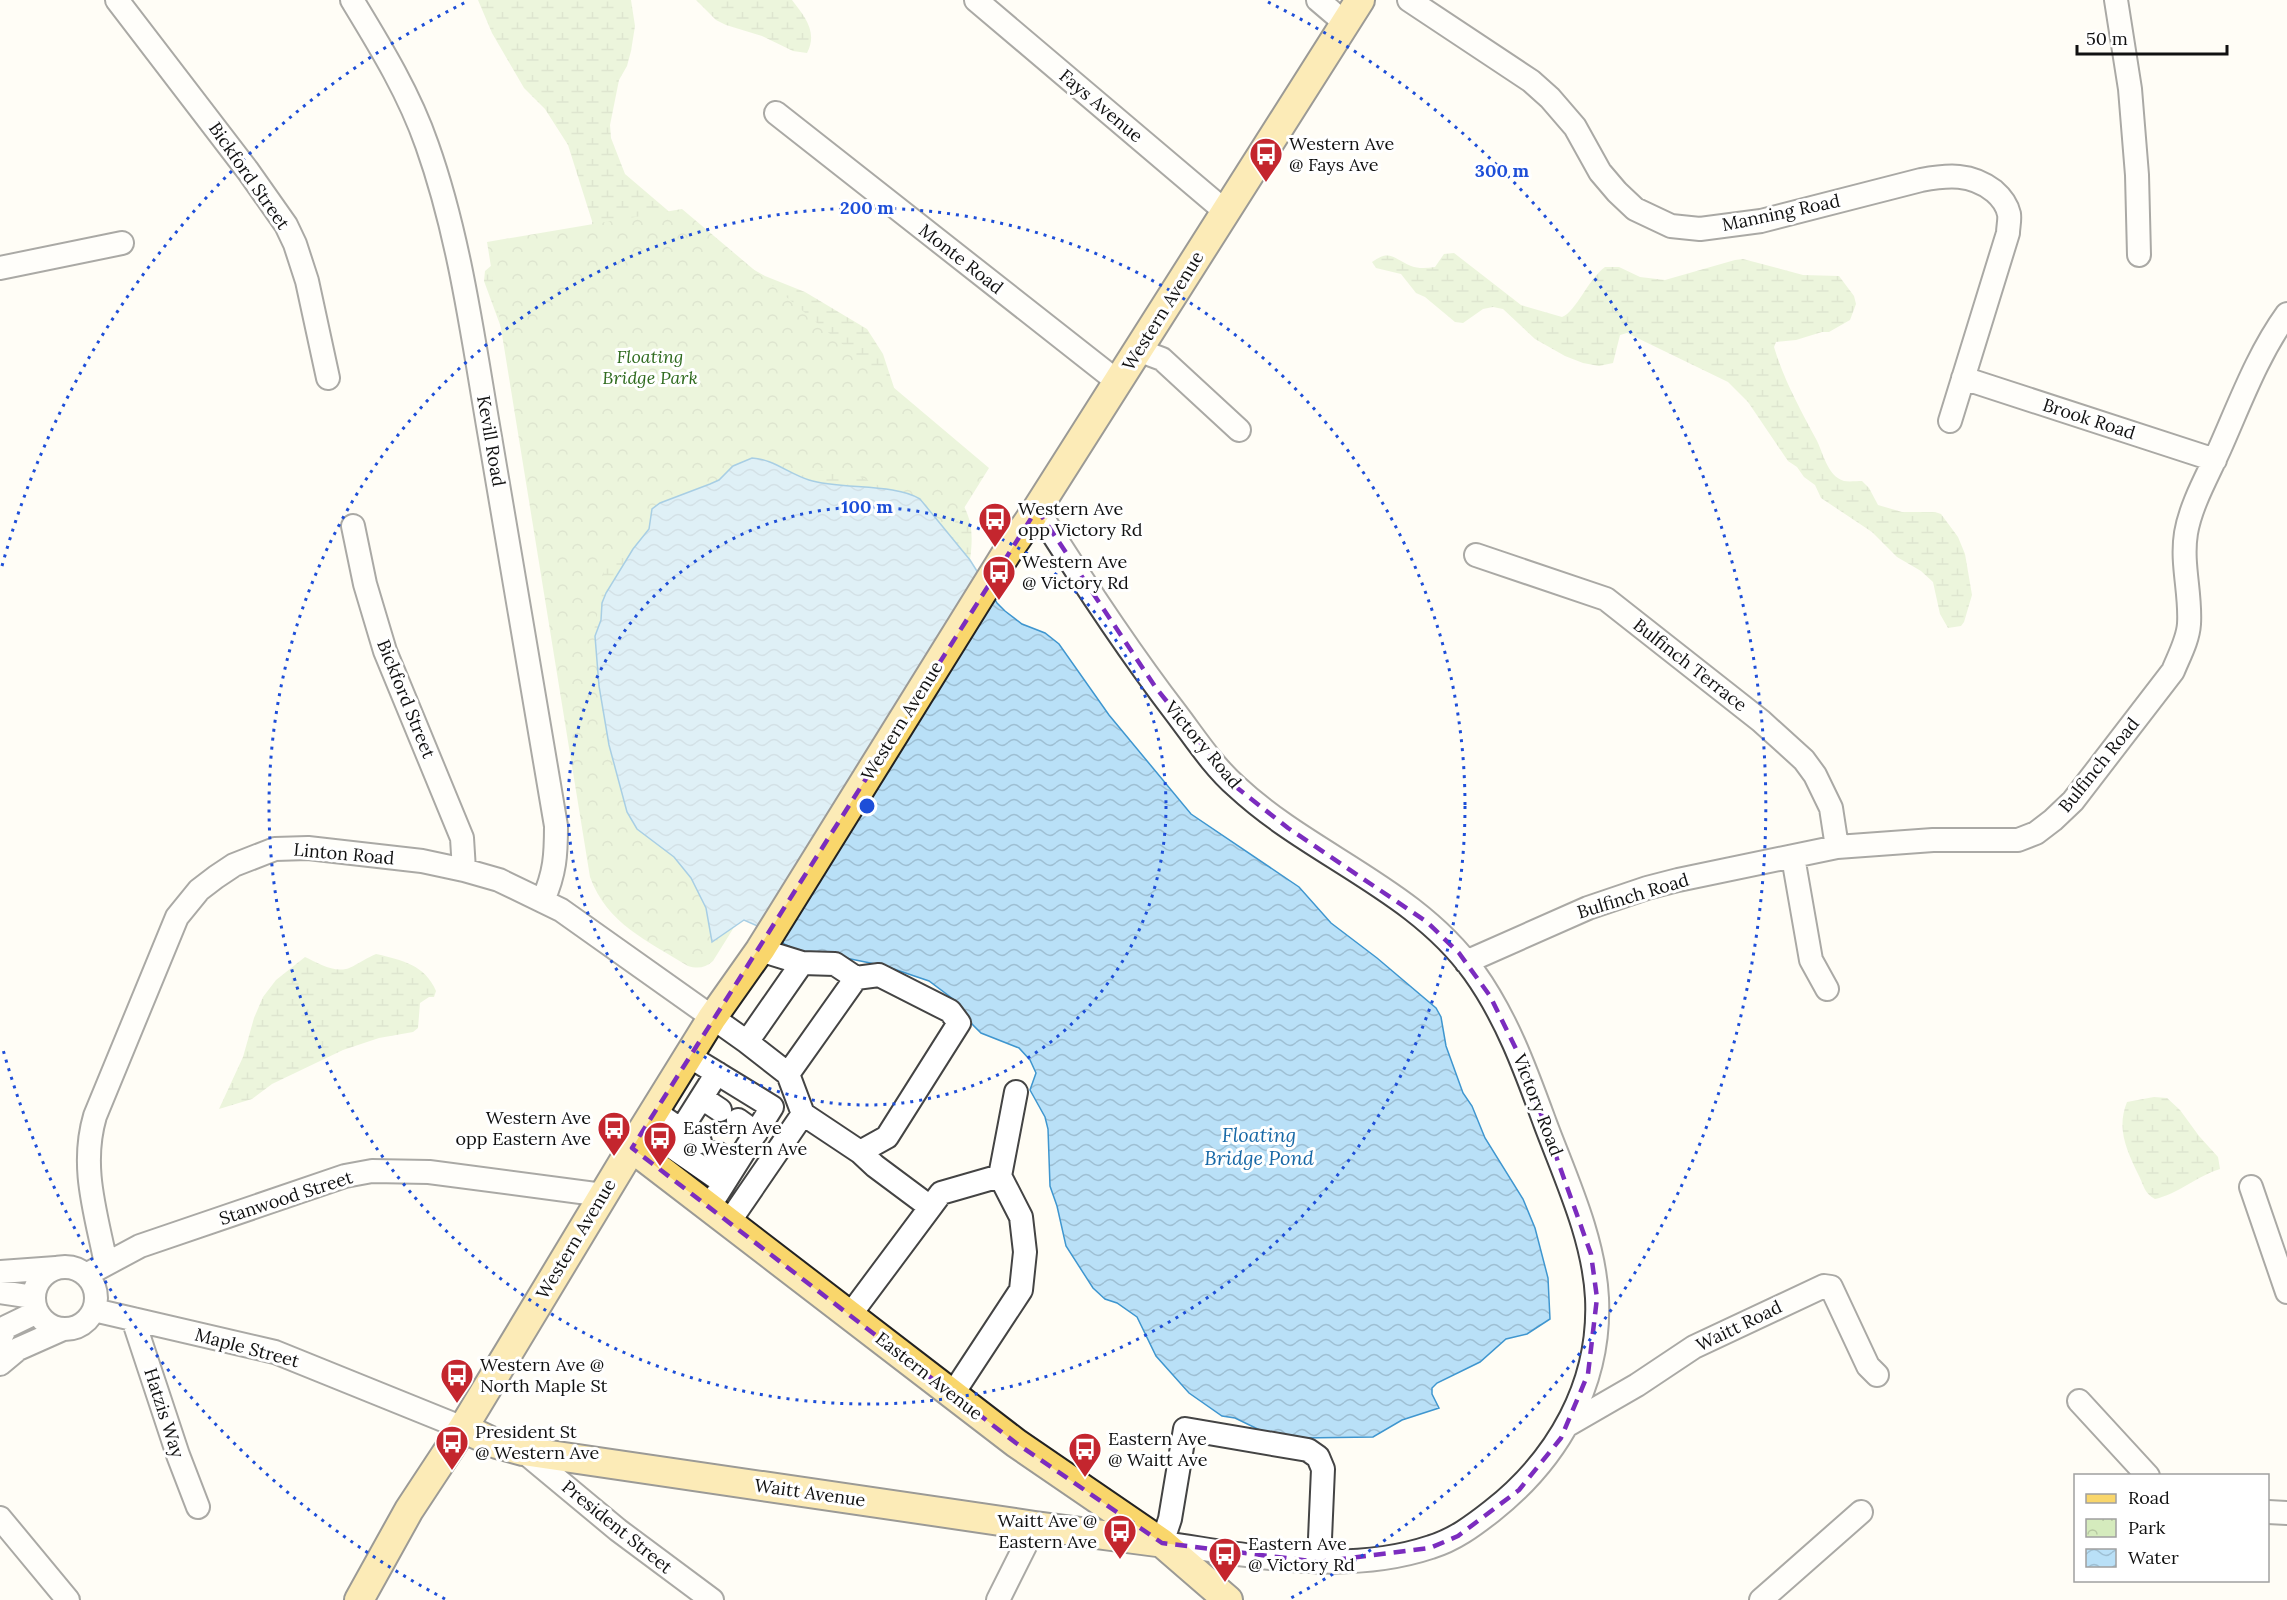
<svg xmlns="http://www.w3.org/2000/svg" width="2287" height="1600" font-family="Lora,serif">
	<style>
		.wetland { fill: url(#wetland-marsh) }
		.park { fill: url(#park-crowns) }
		.water { fill: url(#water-waves); stroke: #3f96cf; stroke-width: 1.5 }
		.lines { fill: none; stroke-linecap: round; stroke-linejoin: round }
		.minor-casing { stroke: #444; stroke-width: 26 }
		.major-casing { stroke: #222; stroke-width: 32 }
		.minor { stroke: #fff; stroke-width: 22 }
		.major { stroke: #f9d66b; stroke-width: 28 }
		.marked { fill: none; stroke: #7b2cbf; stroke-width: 4.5; stroke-dasharray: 12 8; stroke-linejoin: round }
		.ring { fill: none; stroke: #1d4ed8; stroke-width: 3; stroke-dasharray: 3 6 }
		.labels { text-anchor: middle; stroke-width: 6; stroke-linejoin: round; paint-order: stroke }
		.street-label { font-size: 18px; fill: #111; stroke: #fff }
		.poi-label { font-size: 18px; fill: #111; stroke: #fff; text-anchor: start }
		.park-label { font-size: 18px; font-style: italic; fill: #2f6b1f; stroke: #fff }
		.water-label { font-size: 20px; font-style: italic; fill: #1768a6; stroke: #fff }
		.centre { fill: #1d4ed8; stroke: #fff; stroke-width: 3 }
		.ring-label { font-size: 18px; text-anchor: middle; font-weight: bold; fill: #1d4ed8; stroke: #fff; stroke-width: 6; stroke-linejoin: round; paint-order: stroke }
	</style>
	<defs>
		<pattern id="wetland-marsh" width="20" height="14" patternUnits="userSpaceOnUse" patternTransform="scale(1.5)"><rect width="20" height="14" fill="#d5ebbd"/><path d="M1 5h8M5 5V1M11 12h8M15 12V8" fill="none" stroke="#b6c8a1"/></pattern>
		<pattern id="park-crowns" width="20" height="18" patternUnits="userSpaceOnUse" patternTransform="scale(1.5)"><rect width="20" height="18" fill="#d5ebbd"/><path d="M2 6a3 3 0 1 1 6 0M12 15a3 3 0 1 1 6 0" fill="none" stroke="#b6c8a1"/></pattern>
		<pattern id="water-waves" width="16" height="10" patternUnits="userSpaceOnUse" patternTransform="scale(1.5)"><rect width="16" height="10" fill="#b9e0f7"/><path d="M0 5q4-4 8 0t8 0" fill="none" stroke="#9ebfd3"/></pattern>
	</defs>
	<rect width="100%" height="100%" fill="#fffdf5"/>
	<path class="wetland" d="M478 0H631L635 26 631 51 627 66 619 80 610 125 611 138 625 174 693 232 717 249 765 276 805 292 867 329 883 354 902 412 961 501C973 521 973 537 970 560L936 520 888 490 835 485 810 481 797 475 647 534 624 563 601 611V620L595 636 676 932 506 341 484 281 485 271 492 265 593 238 592 221 568 145 545 109 524 88 492 33Z
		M696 0H792C805 17 818 32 807 53L793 51 762 36 726 25 716 20Z
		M1454 253 1521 305 1562 317C1576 312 1588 279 1605 267H1619L1640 277 1665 280 1735 260 1743 259 1803 275 1839 276 1854 296 1856 304 1850 320 1829 332H1822L1796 340 1776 342 1774 347C1784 380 1800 409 1816 439 1823 452 1827 476 1844 481 1849 482 1857 481 1862 481L1869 488 1878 505 1902 512H1935L1941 514 1958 537 1965 554 1972 595 1964 622 1961 626 1948 628 1940 614 1933 582 1921 571 1897 557 1872 532 1821 498 1815 485 1804 477 1797 467 1788 461 1748 402 1728 382 1627 333 1620 335 1613 363 1599 366 1583 363 1565 356 1535 339 1503 309 1493 307 1483 309 1463 323 1455 322 1425 297 1416 293 1401 274 1376 268 1372 262C1390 249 1393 258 1411 266 1419 269 1427 268 1435 267L1444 254Z
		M376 954C402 960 425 965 436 991L434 997H429L420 1003 418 1028 413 1032 379 1038 343 1050 272 1084 252 1099 219 1109 243 1057 254 1018 263 997 276 980 305 957C318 963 332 972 346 969 352 968 368 957 376 954Z
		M2154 1097 2167 1098 2180 1110 2199 1136 2218 1157 2220 1169C2197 1176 2178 1194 2155 1199 2144 1193 2144 1186 2139 1176 2127 1151 2116 1129 2127 1102Z"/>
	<path class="park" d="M682 209 989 468 951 529 876 484 856 475 838 470H820L790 479 653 531 604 566 602 593 594 630 602 655 746 908 713 961C705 968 698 969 688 966 648 941 607 924 590 877L487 242Z"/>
	<path class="water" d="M752 458C773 459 789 474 809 480 840 490 895 483 920 499L970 560 997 603 1005 611 1022 624 1045 633 1059 644 1109 715 1191 814 1299 887 1331 923 1377 958 1436 1008 1441 1017 1446 1046 1463 1093 1472 1106 1485 1138 1523 1199 1535 1228 1548 1278 1550 1319 1527 1334 1506 1339 1480 1362 1437 1383 1432 1388V1394L1439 1408 1402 1420 1373 1437 1301 1438 1268 1434 1235 1418 1222 1416 1189 1393 1156 1356 1137 1317 1117 1303 1105 1299 1093 1288 1066 1246 1057 1206 1050 1186 1048 1129 1045 1117 1030 1090 1036 1073 1030 1060 1019 1048 981 1033 964 1016 957 1002 929 981 885 966 831 955 813 957 784 944 780 936 744 920 712 942 706 908 691 878 674 857 637 829 627 812 609 745 599 686 595 636 601 620 602 603 606 593 633 549 649 529 652 509 660 503 710 484 719 480 733 466Z"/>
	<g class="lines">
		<defs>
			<path id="minor" d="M117 0 248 171 286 225 295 244 307 281 328 378
				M352 0C380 46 409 93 427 145 460 238 473 339 490 437 512 566 534 696 556 826 556 855 555 873 543 900
				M976 0 1226 212
				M1318 0 1345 23
				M1409 0 1531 81 1550 98 1575 127 1600 172 1617 192 1635 209 1671 226 1700 229 1761 221 1921 180C1948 175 1971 173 1994 191 2001 197 2007 205 2009 214 2010 220 2008 227 2008 233L1950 421
				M2116 0 2130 89 2137 175 2139 255
				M776 113 1118 382
				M0 268 122 243
				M1138 350 1162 359 1239 430
				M1963 378 2215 460
				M1037 509C1081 579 1126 648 1176 713 1195 738 1213 766 1237 787 1310 855 1415 889 1474 972 1507 1018 1526 1071 1545 1123 1566 1179 1594 1238 1597 1298 1601 1384 1558 1459 1492 1511 1473 1526 1454 1540 1431 1547 1344 1576 1250 1555 1162 1543L1170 1519 1185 1429 1308 1450 1318 1457 1323 1469 1319 1562
				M353 526 365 584 385 651 462 838 464 870
				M1476 555 1606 599 1761 721 1804 760 1815 775 1831 808 1837 847
				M1793 857 1811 960 1827 989
				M1466 962 1588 908 1647 888 1678 880 1837 847 1933 840H2018L2036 833 2053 820 2073 801 2173 671C2179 656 2188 640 2189 624 2191 593 2181 564 2186 533 2191 504 2208 475 2220 448 2240 403 2258 354 2287 314
				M747 1042 788 1074 803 1114
				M689 1056 772 1107 709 1207
				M788 1074 856 978
				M702 1098 720 1110
				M654 1111 681 1130 672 1147 724 1183
				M738 1120 756 1133
				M700 1142 681 1130 717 1073
				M860 1152 875 1166 930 1207
				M717 1153 735 1165
				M1000 1176 1016 1092
				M2251 1187 2287 1292
				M729 1222 803 1114 860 1152 887 1137 959 1023 950 1011 879 975 856 978 835 964 802 963
				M106 1264C96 1213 80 1167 95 1116L177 917 199 890 216 877 234 865 275 849 308 848 422 861 464 870 499 880 561 910 747 1042 802 963 760 950
				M34 1298a31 31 0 1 1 62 0a31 31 0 1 1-62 0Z
				M0 1272 56 1268
				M86 1275 140 1246 345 1176 372 1171 429 1172 603 1195
				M0 1292 33 1297
				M94 1310 275 1352 463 1428
				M850 1315 941 1193 1000 1176 1021 1217 1025 1252 1021 1290 952 1395
				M133 1319 178 1455 198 1507
				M0 1339 6 1327 37 1312
				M0 1364 18 1349 63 1329
				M2079 1401 2148 1476
				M1566 1426 1637 1385 1694 1347 1824 1286 1831 1287 1868 1366 1877 1375
				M523 1451 618 1530 712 1600
				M2268 1512 2287 1513
				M0 1518 68 1600
				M998 1600 1035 1526
				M1761 1600 1861 1512"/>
			<path id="major" d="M632 1148 1016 1443 1162 1543 1228 1600
				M463 1428 497 1444 523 1451 1035 1526 1157 1542
				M359 1600 409 1510 463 1428 642 1131 712 1018 760 950 1006 554 1037 509 1360 0"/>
		</defs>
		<use href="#minor" class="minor-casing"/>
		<use href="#major" class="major-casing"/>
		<use href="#minor" class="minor"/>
		<use href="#major" class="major"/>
	</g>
	<path d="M0 0H2287V1600H0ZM1037 509 1156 688 1236 787 1288 828 1427 922 1459 953 1490 996 1522 1061 1591 1254 1597 1298 1588 1374 1561 1438 1519 1490 1458 1536 1430 1548 1319 1562 1162 1543 1016 1443 632 1148Z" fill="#fffdf5" fill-opacity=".55" fill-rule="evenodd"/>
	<path class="marked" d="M1037 509 1156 688 1236 787 1288 828 1427 922 1459 953 1490 996 1522 1061 1591 1254 1597 1298 1588 1374 1561 1438 1519 1490 1458 1536 1430 1548 1319 1562 1162 1543 1016 1443 632 1148Z"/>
	<g class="ring">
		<circle cx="867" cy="806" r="299"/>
		<circle cx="867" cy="806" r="598"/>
		<path d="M445 1599A898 898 0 0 1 2 1046M2 566A898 898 0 0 1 466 2M1268 2A898 898 0 0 1 1289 1599"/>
	</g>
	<defs>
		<symbol id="bus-pin" viewBox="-11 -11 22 30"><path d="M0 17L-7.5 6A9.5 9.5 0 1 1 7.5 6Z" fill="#c4262e" stroke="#fff"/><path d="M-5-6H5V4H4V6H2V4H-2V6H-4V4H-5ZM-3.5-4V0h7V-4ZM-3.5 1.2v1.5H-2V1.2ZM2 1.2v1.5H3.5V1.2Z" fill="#fff"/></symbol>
	</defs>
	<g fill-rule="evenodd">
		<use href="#bus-pin" x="1247" y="135" width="38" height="52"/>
		<use href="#bus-pin" x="976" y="500" width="38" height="52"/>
		<use href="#bus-pin" x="980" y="553" width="38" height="52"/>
		<use href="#bus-pin" x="595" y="1109" width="38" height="52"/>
		<use href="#bus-pin" x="641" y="1119" width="38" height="52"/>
		<use href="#bus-pin" x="438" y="1356" width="38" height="52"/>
		<use href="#bus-pin" x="433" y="1423" width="38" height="52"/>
		<use href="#bus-pin" x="1066" y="1430" width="38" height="52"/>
		<use href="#bus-pin" x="1101" y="1512" width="38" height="52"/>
		<use href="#bus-pin" x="1206" y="1535" width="38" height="52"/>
	</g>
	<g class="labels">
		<g class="street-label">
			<text transform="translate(1101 106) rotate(40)" y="6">Fays Avenue</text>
			<text transform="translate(249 176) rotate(55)" y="6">Bickford Street</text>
			<text transform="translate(1781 213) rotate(-12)" y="6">Manning Road</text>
			<text transform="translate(961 259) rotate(38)" y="6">Monte Road</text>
			<text transform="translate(1163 311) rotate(-58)" y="6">Western Avenue</text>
			<text transform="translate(2089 419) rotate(18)" y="6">Brook Road</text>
			<text transform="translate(491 441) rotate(80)" y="6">Kevill Road</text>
			<text transform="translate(1690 665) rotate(38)" y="6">Bulfinch Terrace</text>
			<text transform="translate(406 699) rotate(68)" y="6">Bickford Street</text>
			<text transform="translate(902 721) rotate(-58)" y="6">Western Avenue</text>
			<text transform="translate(1203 745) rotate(50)" y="6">Victory Road</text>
			<text transform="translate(2099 765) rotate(-51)" y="6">Bulfinch Road</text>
			<text transform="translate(344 854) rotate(5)" y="6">Linton Road</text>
			<text transform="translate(1633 896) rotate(-17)" y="6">Bulfinch Road</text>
			<text transform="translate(1538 1105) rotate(69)" y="6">Victory Road</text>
			<text transform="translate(286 1198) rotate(-18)" y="6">Stanwood Street</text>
			<text transform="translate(576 1239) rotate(-59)" y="6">Western Avenue</text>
			<text transform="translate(1739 1326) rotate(-26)" y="6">Waitt Road</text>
			<text transform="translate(247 1348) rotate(15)" y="6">Maple Street</text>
			<text transform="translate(929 1376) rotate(38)" y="6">Eastern Avenue</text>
			<text transform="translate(164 1413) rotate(72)" y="6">Hatzis Way</text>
			<text transform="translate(810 1493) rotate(8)" y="6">Waitt Avenue</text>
			<text transform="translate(617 1527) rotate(39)" y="6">President Street</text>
		</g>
		<g class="poi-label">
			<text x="1289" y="150">Western Ave<tspan x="1289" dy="21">@ Fays Ave</tspan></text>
			<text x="1018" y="515">Western Ave<tspan x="1018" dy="21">opp Victory Rd</tspan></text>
			<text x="1022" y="568">Western Ave<tspan x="1022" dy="21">@ Victory Rd</tspan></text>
			<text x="591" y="1124" text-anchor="end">Western Ave<tspan x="591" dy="21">opp Eastern Ave</tspan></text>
			<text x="683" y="1134">Eastern Ave<tspan x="683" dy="21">@ Western Ave</tspan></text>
			<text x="480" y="1371">Western Ave @<tspan x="480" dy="21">North Maple St</tspan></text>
			<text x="475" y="1438">President St<tspan x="475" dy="21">@ Western Ave</tspan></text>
			<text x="1108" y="1445">Eastern Ave<tspan x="1108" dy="21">@ Waitt Ave</tspan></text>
			<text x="1097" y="1527" text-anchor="end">Waitt Ave @<tspan x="1097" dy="21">Eastern Ave</tspan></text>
			<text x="1248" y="1550">Eastern Ave<tspan x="1248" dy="21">@ Victory Rd</tspan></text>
		</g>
		<g class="park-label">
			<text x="650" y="363">Floating<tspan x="650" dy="21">Bridge Park</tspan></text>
		</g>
		<g class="water-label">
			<text x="1259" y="1142">Floating<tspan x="1259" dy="23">Bridge Pond</tspan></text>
		</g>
	</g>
	<circle cx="867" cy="806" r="9" class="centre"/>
	<g class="ring-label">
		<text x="1502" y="177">300 m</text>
		<text x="867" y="214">200 m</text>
		<text x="867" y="513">100 m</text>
	</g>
	<rect x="2074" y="1474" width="195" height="108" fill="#ffffff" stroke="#a0a0a0" stroke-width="1.5"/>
	<rect x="2086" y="1494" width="30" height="9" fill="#f9d66b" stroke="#a0a0a0" stroke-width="1.5"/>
	<text x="2128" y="1504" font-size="18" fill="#111111">Road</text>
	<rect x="2086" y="1519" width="30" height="18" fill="url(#park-crowns)" stroke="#a0a0a0" stroke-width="1.5"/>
	<text x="2128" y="1534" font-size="18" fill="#111111">Park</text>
	<rect x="2086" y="1549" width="30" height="18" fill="url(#water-waves)" stroke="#a0a0a0" stroke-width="1.5"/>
	<text x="2128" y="1564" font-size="18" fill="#111111">Water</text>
	<path d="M2077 45v9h150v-9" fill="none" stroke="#111111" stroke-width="3"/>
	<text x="2086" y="45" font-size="18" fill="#111111" stroke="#ffffff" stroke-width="4.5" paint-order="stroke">50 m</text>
</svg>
